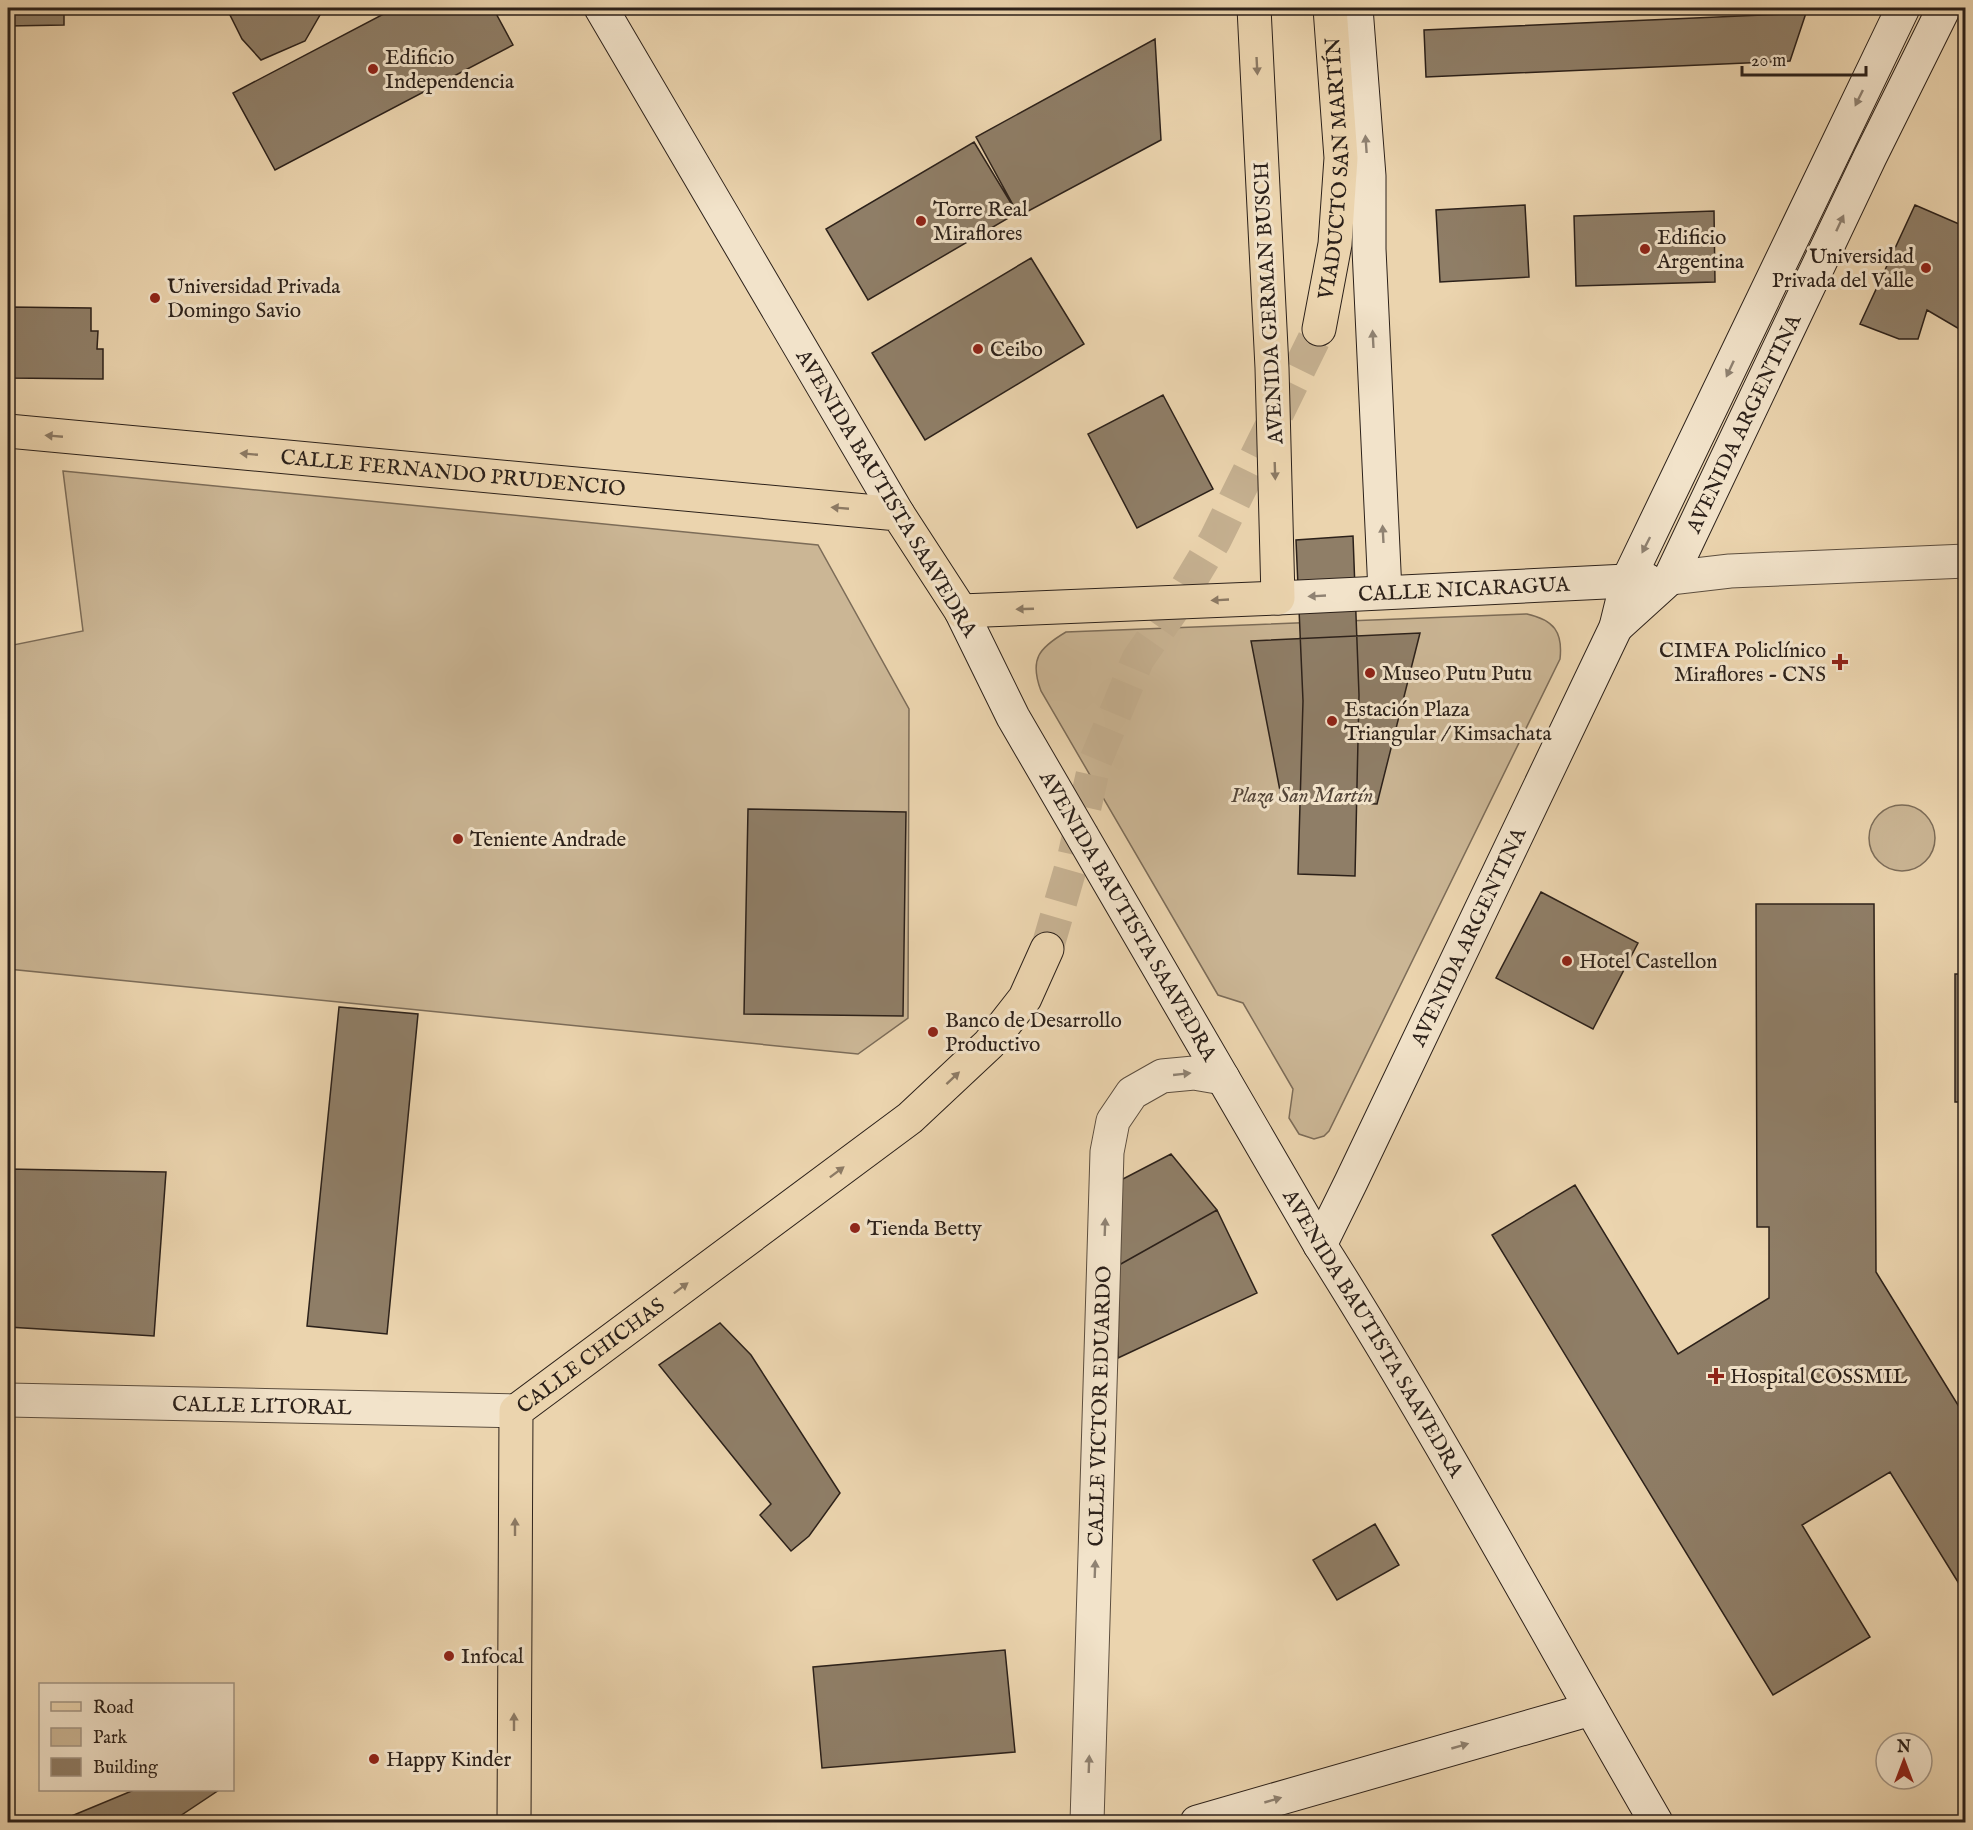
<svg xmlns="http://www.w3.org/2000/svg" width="1973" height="1830" font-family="'IM FELL English',serif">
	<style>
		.green { fill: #cbb695; stroke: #7c6c58; stroke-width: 1.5 }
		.building { fill: #8f7e67; stroke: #2c211a; stroke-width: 1.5 }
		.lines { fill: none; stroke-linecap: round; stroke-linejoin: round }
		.primary-tunnel { stroke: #c5b090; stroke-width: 33; stroke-dasharray: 33 16; stroke-linecap: butt }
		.street-casing { stroke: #5c4e3f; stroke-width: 35 }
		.secondary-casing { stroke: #2c211a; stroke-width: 35 }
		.primary-casing { stroke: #2c211a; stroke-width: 35 }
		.street { stroke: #f2e3ca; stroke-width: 33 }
		.secondary { stroke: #f2e3ca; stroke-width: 33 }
		.primary { stroke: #ebd4ae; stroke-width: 33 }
		.oneway { fill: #8c7a64 }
		.oneway2 { fill: #8f8272 }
		.poi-dot { fill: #8f2418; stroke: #f2e3ca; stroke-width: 2 }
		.labels { text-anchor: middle; stroke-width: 6; stroke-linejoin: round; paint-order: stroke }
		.poi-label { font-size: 21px; fill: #2c211a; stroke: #f2e3ca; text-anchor: start }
		.street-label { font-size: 21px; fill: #2c211a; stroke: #f2e3ca }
		.park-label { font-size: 21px; font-style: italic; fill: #544639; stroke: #f2e3ca }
	</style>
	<rect width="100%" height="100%" fill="#ebd4ae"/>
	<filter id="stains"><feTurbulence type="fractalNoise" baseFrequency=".00333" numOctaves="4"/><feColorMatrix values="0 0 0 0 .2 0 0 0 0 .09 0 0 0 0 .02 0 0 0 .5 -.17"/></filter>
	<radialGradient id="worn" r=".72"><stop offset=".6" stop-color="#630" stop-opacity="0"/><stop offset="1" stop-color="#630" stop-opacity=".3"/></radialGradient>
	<path class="green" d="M63 471 818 545 909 709 908 1018 858 1054 8 969V646L83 631Z
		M1527 614C1554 620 1563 632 1560 659L1329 1131 1324 1136 1314 1139 1299 1134 1289 1118 1293 1089 1243 1003 1218 995 1041 691C1029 659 1039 648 1066 632Z
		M1869 838a33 33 0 1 1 66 0a33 33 0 1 1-66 0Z"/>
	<path class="building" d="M8 8H64V25L8 26Z
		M229 8H324L305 41 261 60 242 39 229 13Z
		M395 8H493L513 45 275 170 233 93Z
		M1806 13 1790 61 1426 77 1424 30Z
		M1155 39 1161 140 1019 216 976 137Z
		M974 142 1017 213 868 300 826 229Z
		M1525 205 1529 277 1440 282 1436 210Z
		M1915 205 1966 227V333L1927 310 1918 339H1899L1860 324Z
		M1714 211 1715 282 1576 286 1574 216Z
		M1031 258 1084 344 925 440 872 353Z
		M8 307 91 308V331H98L97 349H103V379L8 378Z
		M1163 395 1213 489 1137 528 1088 434Z
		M1353 536 1359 695 1355 876 1298 874 1303 701 1296 540Z
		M1420 633 1377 804 1282 801 1251 641Z
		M1420 633 1377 804 1282 801 1251 641Z
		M748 809 906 812 903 1016 744 1014Z
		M1541 892 1638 943 1593 1029 1496 978Z
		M1756 904H1874L1876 1272 1966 1418V1595L1890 1472 1802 1525 1870 1637 1773 1695 1492 1235 1575 1185 1678 1354 1769 1298V1227H1757Z
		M1955 974H1966V1102H1955Z
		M339 1007 418 1014 387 1334 307 1326Z
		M1171 1154 1217 1210 1119 1265 1121 1180Z
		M8 1169 166 1172 154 1336 8 1327Z
		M1217 1210 1257 1293 1118 1358 1119 1265Z
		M720 1323 751 1355 840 1493 809 1536 791 1551 760 1515 771 1504 659 1365Z
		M1375 1524 1399 1565 1337 1600 1313 1560Z
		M1005 1650 1015 1752 822 1768 813 1667Z
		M134 1790H219L171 1822H57Z"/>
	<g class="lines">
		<path class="primary-tunnel" d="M1047 949 1074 856 1095 762 1138 659 1176 605 1215 540 1319 329"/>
		<defs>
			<g id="street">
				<path d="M1670 578 1730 571 1966 561"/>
				<path id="s1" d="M8 1400 516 1411"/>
				<path id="s2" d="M1087 1822 1107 1152 1113 1121 1132 1093 1162 1076 1194 1073 1223 1078"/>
			</g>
			<g id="secondary">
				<path d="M601 8 898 514"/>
				<path d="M1356 8 1369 176V249L1385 592"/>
				<path id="s3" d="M1278 598 1647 580"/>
				<path id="s4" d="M961 611 1013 717 1320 1245C1439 1433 1545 1630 1656 1822"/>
				<path id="s5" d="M1616 627 1670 578 1870 157 1944 8"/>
				<path id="s6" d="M1320 1245 1351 1182 1616 627 1627 582 1903 8"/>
				<path d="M1197 1822 1591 1709"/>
			</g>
			<g id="primary">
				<path id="s7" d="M1319 329 1335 244 1341 158 1330 8"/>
				<path id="s8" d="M8 431 898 514 961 611 1278 598 1272 368 1254 8"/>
				<path id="s9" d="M514 1822 516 1411 910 1118 989 1044 1025 998 1047 949"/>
			</g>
		</defs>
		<use href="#street" class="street-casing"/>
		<use href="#secondary" class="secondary-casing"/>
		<use href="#primary" class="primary-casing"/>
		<use href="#street" class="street"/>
		<use href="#secondary" class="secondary"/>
		<use href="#primary" class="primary"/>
	</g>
	<defs><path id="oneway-solid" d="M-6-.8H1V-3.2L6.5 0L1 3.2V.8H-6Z" transform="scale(1.5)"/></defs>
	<g class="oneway">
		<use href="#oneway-solid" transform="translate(1257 66) rotate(87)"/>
		<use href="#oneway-solid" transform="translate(54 436) rotate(-175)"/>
		<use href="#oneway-solid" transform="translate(249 454) rotate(-175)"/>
		<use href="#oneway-solid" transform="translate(1275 471) rotate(88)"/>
		<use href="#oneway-solid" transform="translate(840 508) rotate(-175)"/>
		<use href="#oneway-solid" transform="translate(1220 600) rotate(177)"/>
		<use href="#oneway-solid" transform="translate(1025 609) rotate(178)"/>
		<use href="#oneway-solid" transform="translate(953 1078) rotate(-43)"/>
		<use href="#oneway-solid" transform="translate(837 1172) rotate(-37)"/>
		<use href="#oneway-solid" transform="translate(681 1288) rotate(-37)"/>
		<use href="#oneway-solid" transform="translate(515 1527) rotate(-90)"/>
		<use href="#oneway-solid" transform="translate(514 1722) rotate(-90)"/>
	</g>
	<g class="oneway2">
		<use href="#oneway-solid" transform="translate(1859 98) rotate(116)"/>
		<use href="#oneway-solid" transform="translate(1366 144) rotate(-94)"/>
		<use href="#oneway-solid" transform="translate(1840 223) rotate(-65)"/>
		<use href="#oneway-solid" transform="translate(1373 339) rotate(-93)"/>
		<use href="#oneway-solid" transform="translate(1730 369) rotate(115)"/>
		<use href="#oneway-solid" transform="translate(1383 534) rotate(-93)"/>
		<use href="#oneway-solid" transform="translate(1646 545) rotate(117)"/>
		<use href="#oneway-solid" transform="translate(1317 596) rotate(177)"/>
		<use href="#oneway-solid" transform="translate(1182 1074) rotate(-6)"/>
		<use href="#oneway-solid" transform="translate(1105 1227) rotate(-88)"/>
		<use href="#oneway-solid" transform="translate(1095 1569) rotate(-88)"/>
		<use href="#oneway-solid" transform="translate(1460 1746) rotate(-16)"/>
		<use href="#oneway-solid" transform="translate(1089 1764) rotate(-88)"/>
		<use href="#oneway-solid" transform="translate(1273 1800) rotate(-16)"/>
	</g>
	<g class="poi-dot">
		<circle cx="373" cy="69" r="6"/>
		<circle cx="921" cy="221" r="6"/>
		<circle cx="1645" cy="249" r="6"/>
		<circle cx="1926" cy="268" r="6"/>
		<circle cx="155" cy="298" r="6"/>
		<circle cx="978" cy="349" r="6"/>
		<path d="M1837 653h6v6h6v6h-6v6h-6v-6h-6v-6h6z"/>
		<circle cx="1370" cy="673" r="6"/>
		<circle cx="1332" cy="721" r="6"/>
		<circle cx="458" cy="839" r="6"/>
		<circle cx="1567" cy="961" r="6"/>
		<circle cx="933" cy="1032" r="6"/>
		<circle cx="855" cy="1228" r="6"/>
		<path d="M1713 1367h6v6h6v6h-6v6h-6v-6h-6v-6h6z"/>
		<circle cx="449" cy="1656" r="6"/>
		<circle cx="374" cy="1759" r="6"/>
	</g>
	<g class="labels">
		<g class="poi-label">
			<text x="385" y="64">Edificio<tspan x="385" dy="24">Independencia</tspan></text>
			<text x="933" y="216">Torre Real<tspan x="933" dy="24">Miraflores</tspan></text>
			<text x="1657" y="244">Edificio<tspan x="1657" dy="24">Argentina</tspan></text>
			<text x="1914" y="263" text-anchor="end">Universidad<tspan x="1914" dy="24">Privada del Valle</tspan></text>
			<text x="167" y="293">Universidad Privada<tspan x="167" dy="24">Domingo Savio</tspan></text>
			<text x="990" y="356">Ceibo</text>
			<text x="1826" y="657" text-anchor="end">CIMFA Policlínico<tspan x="1826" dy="24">Miraflores - CNS</tspan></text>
			<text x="1382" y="680">Museo Putu Putu</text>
			<text x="1344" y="716">Estación Plaza<tspan x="1344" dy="24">Triangular / Kimsachata</tspan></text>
			<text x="470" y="846">Teniente Andrade</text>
			<text x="1579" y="968">Hotel Castellon</text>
			<text x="945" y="1027">Banco de Desarrollo<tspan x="945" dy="24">Productivo</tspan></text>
			<text x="867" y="1235">Tienda Betty</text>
			<text x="1730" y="1383">Hospital COSSMIL</text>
			<text x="461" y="1663">Infocal</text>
			<text x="386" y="1766">Happy Kinder</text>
		</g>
		<g class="street-label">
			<text dy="7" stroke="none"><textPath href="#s7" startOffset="162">VIADUCTO SAN MARTÍN</textPath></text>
			<text transform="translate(1268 303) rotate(-93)" y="7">AVENIDA GERMAN BUSCH</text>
			<text dy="7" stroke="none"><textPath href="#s5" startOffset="244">AVENIDA ARGENTINA</textPath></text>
			<text dy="7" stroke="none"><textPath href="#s8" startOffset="447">CALLE FERNANDO PRUDENCIO</textPath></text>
			<text transform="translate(887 493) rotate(59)" y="7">AVENIDA BAUTISTA SAAVEDRA</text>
			<text dy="7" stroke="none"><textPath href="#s3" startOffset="186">CALLE NICARAGUA</textPath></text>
			<text dy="7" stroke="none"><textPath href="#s4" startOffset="348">AVENIDA BAUTISTA SAAVEDRA</textPath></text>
			<text dy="7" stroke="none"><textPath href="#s6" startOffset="342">AVENIDA ARGENTINA</textPath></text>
			<text dy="7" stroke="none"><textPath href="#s4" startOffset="832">AVENIDA BAUTISTA SAAVEDRA</textPath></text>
			<text dy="7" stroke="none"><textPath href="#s9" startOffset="504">CALLE CHICHAS</textPath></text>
			<text dy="7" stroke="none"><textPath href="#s1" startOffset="254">CALLE LITORAL</textPath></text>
			<text dy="7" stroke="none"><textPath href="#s2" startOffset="416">CALLE VICTOR EDUARDO</textPath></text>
		</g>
		<g class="park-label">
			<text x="1302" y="802">Plaza San Martín</text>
		</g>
	</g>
	<rect width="1973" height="1830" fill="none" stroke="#ebd4ae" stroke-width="30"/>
	<rect x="9" y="9" width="1955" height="1812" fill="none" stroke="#2c211a" stroke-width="3"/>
	<rect x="15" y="15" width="1943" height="1800" fill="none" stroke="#2c211a" stroke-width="1.5"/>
	<rect x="39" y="1683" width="195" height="108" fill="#f2e3ca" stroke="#a39584" stroke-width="1.5"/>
	<rect x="51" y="1702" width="30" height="9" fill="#ebd4ae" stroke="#a39584" stroke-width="1.5"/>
	<text x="93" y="1713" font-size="18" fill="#2c211a">Road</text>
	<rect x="51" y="1728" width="30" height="18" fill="#cbb695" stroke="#a39584" stroke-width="1.5"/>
	<text x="93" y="1743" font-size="18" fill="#2c211a">Park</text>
	<rect x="51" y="1758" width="30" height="18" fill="#8f7e67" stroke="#a39584" stroke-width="1.5"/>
	<text x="93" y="1773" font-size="18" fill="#2c211a">Building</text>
	<g transform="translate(1904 1761)"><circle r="28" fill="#f2e3ca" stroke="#a39584" stroke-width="1.5"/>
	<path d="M0-4.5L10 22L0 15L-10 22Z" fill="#8f2418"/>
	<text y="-9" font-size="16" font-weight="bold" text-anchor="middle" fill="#2c211a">N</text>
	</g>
	<path d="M1742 66v9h124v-9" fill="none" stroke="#2c211a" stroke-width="3"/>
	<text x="1751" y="66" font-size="18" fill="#2c211a" stroke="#f2e3ca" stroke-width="4.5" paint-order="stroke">20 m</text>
	<rect width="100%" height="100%" filter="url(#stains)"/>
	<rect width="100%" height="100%" fill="url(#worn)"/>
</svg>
